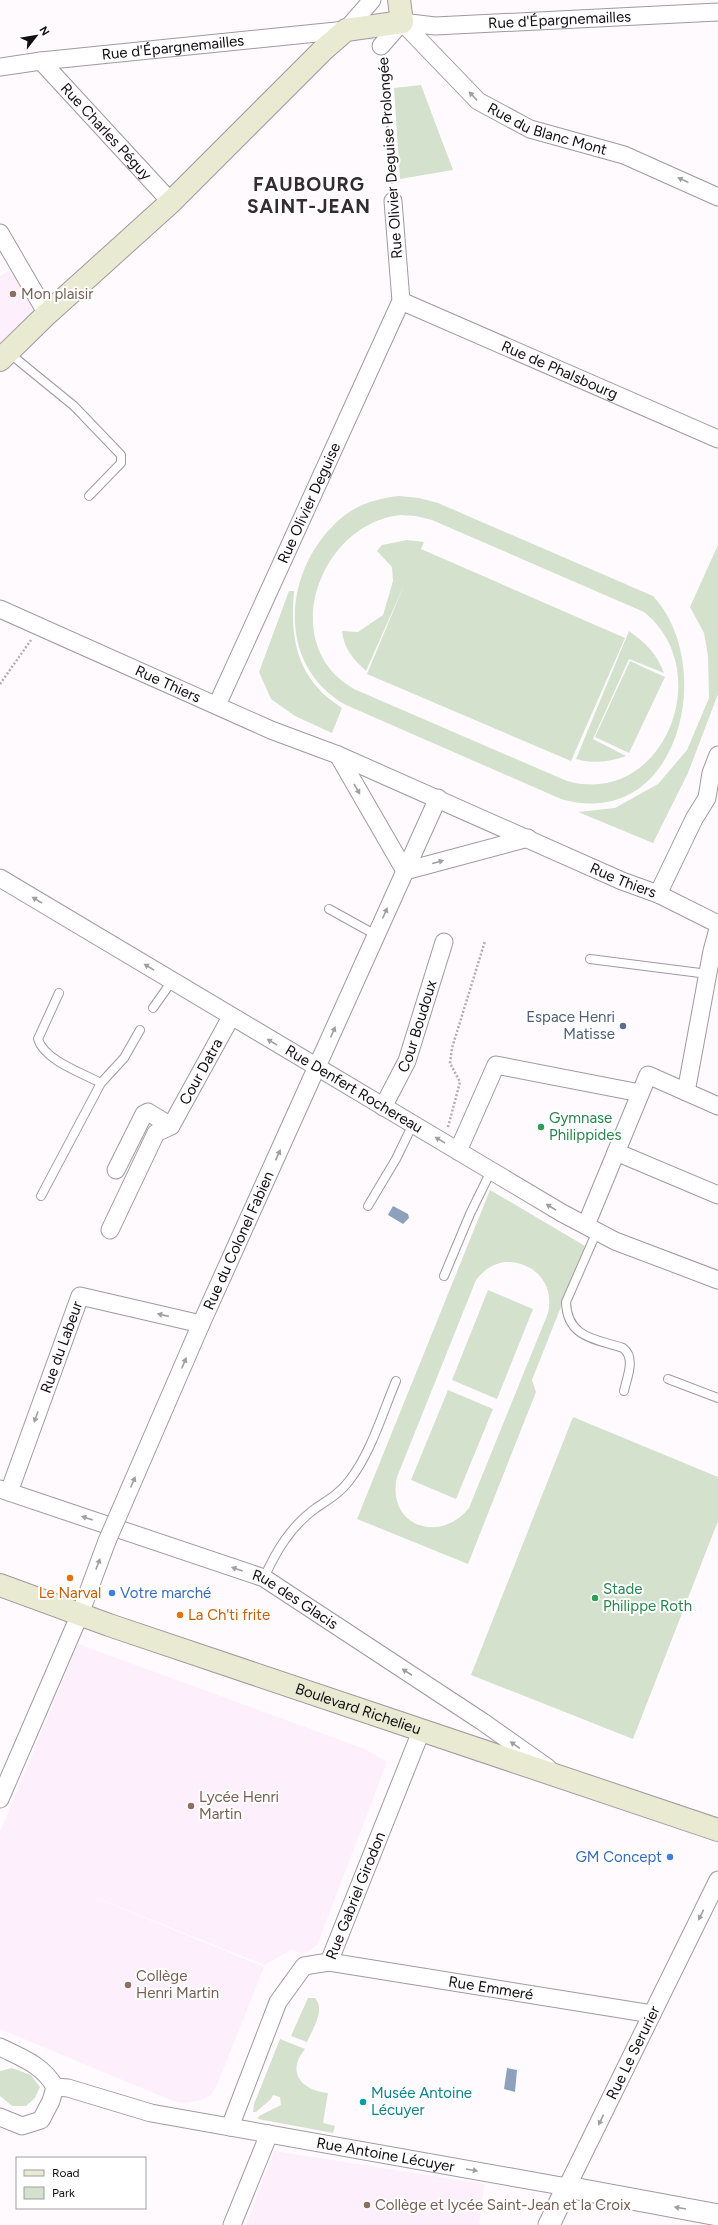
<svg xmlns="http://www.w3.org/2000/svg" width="718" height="2225" font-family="Figtree,sans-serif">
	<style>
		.built { fill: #feeffd }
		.green { fill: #d3e1cd; fill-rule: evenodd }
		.water { fill: #8ea1bc }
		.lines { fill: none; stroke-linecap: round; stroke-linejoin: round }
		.service-casing { stroke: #a199a1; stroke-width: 10 }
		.minor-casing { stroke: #a199a1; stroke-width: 19 }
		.tertiary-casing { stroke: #a199a1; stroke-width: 23 }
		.secondary-casing { stroke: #a199a1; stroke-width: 24 }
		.path { stroke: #b2adb1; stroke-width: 2.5; stroke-dasharray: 2 2; stroke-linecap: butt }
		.service { stroke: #fff; stroke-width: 8 }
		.minor { stroke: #fff; stroke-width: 17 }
		.tertiary { stroke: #fff; stroke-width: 21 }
		.secondary { stroke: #e8ead1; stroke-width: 22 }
		.minor-bridge-casing { stroke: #a199a1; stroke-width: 19; stroke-linecap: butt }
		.minor-bridge { stroke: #fff; stroke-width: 17 }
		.oneway { fill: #a09fa0 }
		.education-dot { fill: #8d6e63; stroke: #fff; stroke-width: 1.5 }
		.service-dot { fill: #5c6f8a; stroke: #fff; stroke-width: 1.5 }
		.leisure-dot { fill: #2e9e5b; stroke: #fff; stroke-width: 1.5 }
		.food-dot { fill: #e8710a; stroke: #fff; stroke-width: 1.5 }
		.shop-dot { fill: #3f7fe0; stroke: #fff; stroke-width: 1.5 }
		.culture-dot { fill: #0f9aa8; stroke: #fff; stroke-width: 1.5 }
		.labels { text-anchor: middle; stroke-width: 4; stroke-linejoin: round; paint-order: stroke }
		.street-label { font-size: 15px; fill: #110e11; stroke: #fff }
		.education-label { font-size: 15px; fill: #785e54; stroke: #fff; text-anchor: start }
		.service-label { font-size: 15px; fill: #4e5e75; stroke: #fff; text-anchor: end }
		.leisure-label { font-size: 15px; fill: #27864d; stroke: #fff; text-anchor: start }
		.food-label { font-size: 15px; fill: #c56008; stroke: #fff }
		.shop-label { font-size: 15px; fill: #366cbe; stroke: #fff; text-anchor: start }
		.culture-label { font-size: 15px; fill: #0d838f; stroke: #fff; text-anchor: start }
		.district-label { font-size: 19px; font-weight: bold; letter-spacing: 1px; fill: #332c32; stroke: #fff }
	</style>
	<rect width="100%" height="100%" fill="#fffafe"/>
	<path class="built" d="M10 270 38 312 0 349V276Z
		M78 1644 365 1749 387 1762 317 1945 308 1952 300 1954 292 1949 265 1965 74 1889 264 1967 217 2085 211 2095 202 2100 184 2103 173 2101 0 2029V1832Z
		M274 2151 484 2184 479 2225H246Z"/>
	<path class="green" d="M421 85 453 170 400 179 394 88Z
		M399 496 419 498 438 503 653 596C718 666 679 833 561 799L346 705C272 663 284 563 345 515 361 503 380 498 399 496ZM400 515 416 516 432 520 644 612C718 671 663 808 567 781L354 689C276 645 319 524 400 515Z
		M407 540 424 542 421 549 625 638 571 761 367 674 405 583 366 671C353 659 344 649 342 631L358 632 383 615 393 581 392 567 377 551 382 545Z
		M718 545V694L688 773 653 843 578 812 615 808 658 784 687 750 709 698 708 656 704 633 690 607Z
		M289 591H294C291 626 293 661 318 688 324 696 334 702 342 708L332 733 295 716 271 699 259 672Z
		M629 631C646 643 657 654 664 673L629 659 593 739 626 756C609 762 593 764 576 759Z
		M630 661 665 677 629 753 595 737Z
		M490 1190 585 1246 532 1380 536 1392 468 1564 357 1519ZM505 1262C534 1261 555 1284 548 1313L469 1508C439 1545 386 1525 397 1477L476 1280C484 1270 492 1264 505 1262Z
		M488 1290 533 1309 497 1399 452 1380Z
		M448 1390 493 1409 456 1499 411 1480Z
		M573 1417 718 1477V1521L633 1739 471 1675Z
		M308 1998H315C326 2010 312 2030 307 2042L291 2036Z
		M280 2039 305 2049C286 2072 301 2090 328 2093L323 2123 335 2126 333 2133 258 2119 259 2116 281 2105 280 2097 273 2095 271 2099 256 2112H253L254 2104Z
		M12 2068 31 2075 40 2087 35 2098 26 2106H12L0 2096V2071Z"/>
	<path class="water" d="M393 1206 408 1214 409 1218 403 1224 388 1215Z
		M507 2068 517 2070 515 2092 504 2089Z"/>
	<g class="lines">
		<defs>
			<path id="service" d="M9 353 74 406 121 455V463L89 496
				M329 909 376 935
				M590 959 708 974
				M59 993 38 1039C44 1060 82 1073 101 1083
				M153 1008 172 981
				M41 1196 101 1083 124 1058 140 1030
				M368 1206 396 1159 413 1124
				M597 1231 566 1302C567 1338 596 1339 623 1348 636 1358 627 1377 624 1391
				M444 1276 470 1214 491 1171
				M668 1379 718 1398
				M264 1578C276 1551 291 1526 316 1508 328 1500 340 1493 349 1481 371 1453 382 1414 396 1381"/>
			<g id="minor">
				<path id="s1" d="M402 22 478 101 530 129 624 155 718 197"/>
				<path id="s2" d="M402 22 435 26 718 12"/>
				<path d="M381 46 402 22"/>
				<path id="s3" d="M41 61 171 202"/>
				<path id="s4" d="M0 67 41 61 346 30 372 0"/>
				<path d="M0 233 47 314"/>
				<path id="s5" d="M401 301 718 439"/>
				<path id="s6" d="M0 609 271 730 338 755 622 881 658 894 718 924"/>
				<path id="s7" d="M217 705 401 301 393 201"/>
				<path d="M338 755 405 871 528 838"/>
				<path id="s8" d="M0 878 562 1213 615 1241 718 1280"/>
				<path d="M658 894 694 819 707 798 711 773 718 755"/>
				<path d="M686 1092 712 951 718 929"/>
				<path id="s9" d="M383 1107 407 1061 444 942"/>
				<path d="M458 1151 496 1065 640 1093"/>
				<path d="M616 1152 718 1195"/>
				<path d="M116 1170 144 1114 148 1112 171 1126"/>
				<path d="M586 1225 648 1075 718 1106"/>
				<path id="s10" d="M110 1230 156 1133 171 1126 231 1017"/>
				<path id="s11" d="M0 1489 264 1578 483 1722 548 1768"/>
				<path id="s12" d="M9 1492 80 1296 201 1324"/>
				<path id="s13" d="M117 1518 201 1324 438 798"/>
				<path d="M0 1799 80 1614 107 1541"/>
				<path id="s14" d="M329 1962 652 2014"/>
				<path d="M0 2047C22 2058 43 2065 55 2087L51 2101 41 2120 22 2126 0 2117"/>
				<path id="s15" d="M55 2087 68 2088 151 2113 567 2187 718 1880"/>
				<path id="s16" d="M230 2127 278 2002 304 1966 329 1962 422 1729"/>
				<path d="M232 2225 269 2134"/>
			</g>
			<path id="tertiary" d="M549 2225 567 2187 718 2215"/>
			<g id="secondary">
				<path d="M0 360 47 314 171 202 323 50 346 30 402 22 399 0"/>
				<path id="s17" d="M0 1585 109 1625 718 1830"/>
			</g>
		</defs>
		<use href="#service" class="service-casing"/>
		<use href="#minor" class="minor-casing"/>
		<use href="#tertiary" class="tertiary-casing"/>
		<use href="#secondary" class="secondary-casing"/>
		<path class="path" d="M382 62 392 185
			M0 684 31 640
			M448 1127 460 1082 450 1063 452 1048 485 941"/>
		<use href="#service" class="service"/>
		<use href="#minor" class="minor"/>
		<use href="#tertiary" class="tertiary"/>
		<use href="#secondary" class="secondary"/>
		<defs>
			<path id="minor-bridge" d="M107 1541 117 1518"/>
		</defs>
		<use href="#minor-bridge" class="minor-bridge-casing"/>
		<use href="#minor-bridge" class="minor-bridge"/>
	</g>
	<defs><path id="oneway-solid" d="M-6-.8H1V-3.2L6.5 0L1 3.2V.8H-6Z"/></defs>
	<g class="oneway">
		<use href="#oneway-solid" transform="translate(473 96) rotate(-133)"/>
		<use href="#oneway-solid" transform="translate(683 180) rotate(-155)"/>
		<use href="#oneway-solid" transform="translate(357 789) rotate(60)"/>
		<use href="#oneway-solid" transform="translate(438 862) rotate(-15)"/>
		<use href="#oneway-solid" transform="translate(37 900) rotate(-149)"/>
		<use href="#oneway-solid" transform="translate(385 913) rotate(-66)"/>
		<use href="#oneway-solid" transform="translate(149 967) rotate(-149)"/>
		<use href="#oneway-solid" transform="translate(333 1032) rotate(-66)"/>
		<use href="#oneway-solid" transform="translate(272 1042) rotate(-149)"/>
		<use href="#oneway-solid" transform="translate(440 1140) rotate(-149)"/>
		<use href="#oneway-solid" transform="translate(278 1155) rotate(-65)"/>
		<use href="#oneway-solid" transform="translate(551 1207) rotate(-149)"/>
		<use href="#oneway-solid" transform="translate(163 1315) rotate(-167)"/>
		<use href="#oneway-solid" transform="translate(184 1363) rotate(-67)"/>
		<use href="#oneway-solid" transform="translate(36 1417) rotate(110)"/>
		<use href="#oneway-solid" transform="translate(133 1482) rotate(-67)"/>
		<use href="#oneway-solid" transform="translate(87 1518) rotate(-161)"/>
		<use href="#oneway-solid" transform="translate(98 1564) rotate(-69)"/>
		<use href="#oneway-solid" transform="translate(237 1569) rotate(-161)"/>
		<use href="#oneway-solid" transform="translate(407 1672) rotate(-147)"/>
		<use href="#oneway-solid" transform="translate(515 1745) rotate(-145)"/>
		<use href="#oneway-solid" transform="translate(701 1915) rotate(116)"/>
		<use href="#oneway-solid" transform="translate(601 2120) rotate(116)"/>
		<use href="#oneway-solid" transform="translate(472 2170) rotate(10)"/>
		<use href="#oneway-solid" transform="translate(680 2208) rotate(-170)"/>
	</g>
	<g class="education-dot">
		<circle cx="13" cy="294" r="4"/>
		<circle cx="191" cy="1806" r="4"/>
		<circle cx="128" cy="1985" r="4"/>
		<circle cx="367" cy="2205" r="4"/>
	</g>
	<circle class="service-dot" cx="623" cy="1026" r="4"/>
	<g class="leisure-dot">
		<circle cx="541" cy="1127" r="4"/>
		<circle cx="595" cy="1598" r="4"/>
	</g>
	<g class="food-dot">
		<circle cx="70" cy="1578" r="4"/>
		<circle cx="180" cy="1615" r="4"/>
	</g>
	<g class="shop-dot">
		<circle cx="112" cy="1593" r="4"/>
		<circle cx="670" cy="1857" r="4"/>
	</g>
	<circle class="culture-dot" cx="363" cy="2102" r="4"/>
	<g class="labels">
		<g class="street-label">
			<text dy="5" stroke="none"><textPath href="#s2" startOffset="158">Rue d'Épargnemailles</textPath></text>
			<text dy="5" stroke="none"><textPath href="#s4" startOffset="174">Rue d'Épargnemailles</textPath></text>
			<text dy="5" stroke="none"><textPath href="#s1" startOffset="185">Rue du Blanc Mont</textPath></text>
			<text dy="5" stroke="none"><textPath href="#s3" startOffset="96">Rue Charles Péguy</textPath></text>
			<text transform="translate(390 158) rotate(-94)" y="5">Rue Olivier Deguise Prolongée</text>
			<text dy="5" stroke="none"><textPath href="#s5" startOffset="173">Rue de Phalsbourg</textPath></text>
			<text dy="5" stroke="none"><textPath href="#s7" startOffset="222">Rue Olivier Deguise</textPath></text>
			<text dy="5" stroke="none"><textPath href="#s6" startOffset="184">Rue Thiers</textPath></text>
			<text dy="5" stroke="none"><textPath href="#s6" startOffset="680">Rue Thiers</textPath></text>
			<text dy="5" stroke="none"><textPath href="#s9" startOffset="88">Cour Boudoux</textPath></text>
			<text dy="5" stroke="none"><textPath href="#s10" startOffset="186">Cour Datra</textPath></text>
			<text dy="5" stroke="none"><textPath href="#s8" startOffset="412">Rue Denfert Rochereau</textPath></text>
			<text dy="5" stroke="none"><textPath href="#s13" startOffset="303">Rue du Colonel Fabien</textPath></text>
			<text dy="5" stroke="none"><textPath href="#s12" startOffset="154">Rue du Labeur</textPath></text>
			<text dy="5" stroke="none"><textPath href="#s11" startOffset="316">Rue des Glacis</textPath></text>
			<text dy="5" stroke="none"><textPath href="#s17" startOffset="379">Boulevard Richelieu</textPath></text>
			<text dy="5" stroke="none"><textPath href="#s16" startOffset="275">Rue Gabriel Girodon</textPath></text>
			<text dy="5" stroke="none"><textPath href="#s14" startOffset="164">Rue Emmeré</textPath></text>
			<text dy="5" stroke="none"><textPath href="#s15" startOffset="672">Rue Le Serurier</textPath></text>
			<text dy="5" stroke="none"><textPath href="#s15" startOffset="338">Rue Antoine Lécuyer</textPath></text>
		</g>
		<g class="education-label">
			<text x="21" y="299">Mon plaisir</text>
			<text x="199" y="1802">Lycée Henri<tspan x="199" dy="17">Martin</tspan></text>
			<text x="136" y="1981">Collège<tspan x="136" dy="17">Henri Martin</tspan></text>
			<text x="375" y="2210">Collège et lycée Saint-Jean et la Croix</text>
		</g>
		<g class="service-label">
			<text x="615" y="1022">Espace Henri<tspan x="615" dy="17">Matisse</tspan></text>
		</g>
		<g class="leisure-label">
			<text x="549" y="1123">Gymnase<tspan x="549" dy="17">Philippides</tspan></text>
			<text x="603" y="1594">Stade<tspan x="603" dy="17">Philippe Roth</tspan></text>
		</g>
		<g class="food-label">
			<text x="70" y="1598">Le Narval</text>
			<text x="188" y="1620" text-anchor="start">La Ch'ti frite</text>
		</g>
		<g class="shop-label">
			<text x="120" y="1598">Votre marché</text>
			<text x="662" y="1862" text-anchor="end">GM Concept</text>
		</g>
		<g class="culture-label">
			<text x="371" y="2098">Musée Antoine<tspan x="371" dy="17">Lécuyer</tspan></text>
		</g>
		<g class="district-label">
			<text x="309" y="191">FAUBOURG<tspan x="309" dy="22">SAINT-JEAN</tspan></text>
		</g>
	</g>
	<rect x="16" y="2157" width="130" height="52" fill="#ffffff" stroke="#a09fa0"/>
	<rect x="24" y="2170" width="20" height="6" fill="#e8ead1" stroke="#a09fa0"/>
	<text x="52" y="2177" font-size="12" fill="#110e11">Road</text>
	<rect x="24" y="2187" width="20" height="12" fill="#d3e1cd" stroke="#a09fa0"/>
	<text x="52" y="2197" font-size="12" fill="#110e11">Park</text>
	<g transform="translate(36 36) rotate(59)" stroke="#ffffff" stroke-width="3" paint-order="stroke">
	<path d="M0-3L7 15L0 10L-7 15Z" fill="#110e11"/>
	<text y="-6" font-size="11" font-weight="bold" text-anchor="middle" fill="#110e11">N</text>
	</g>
</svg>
